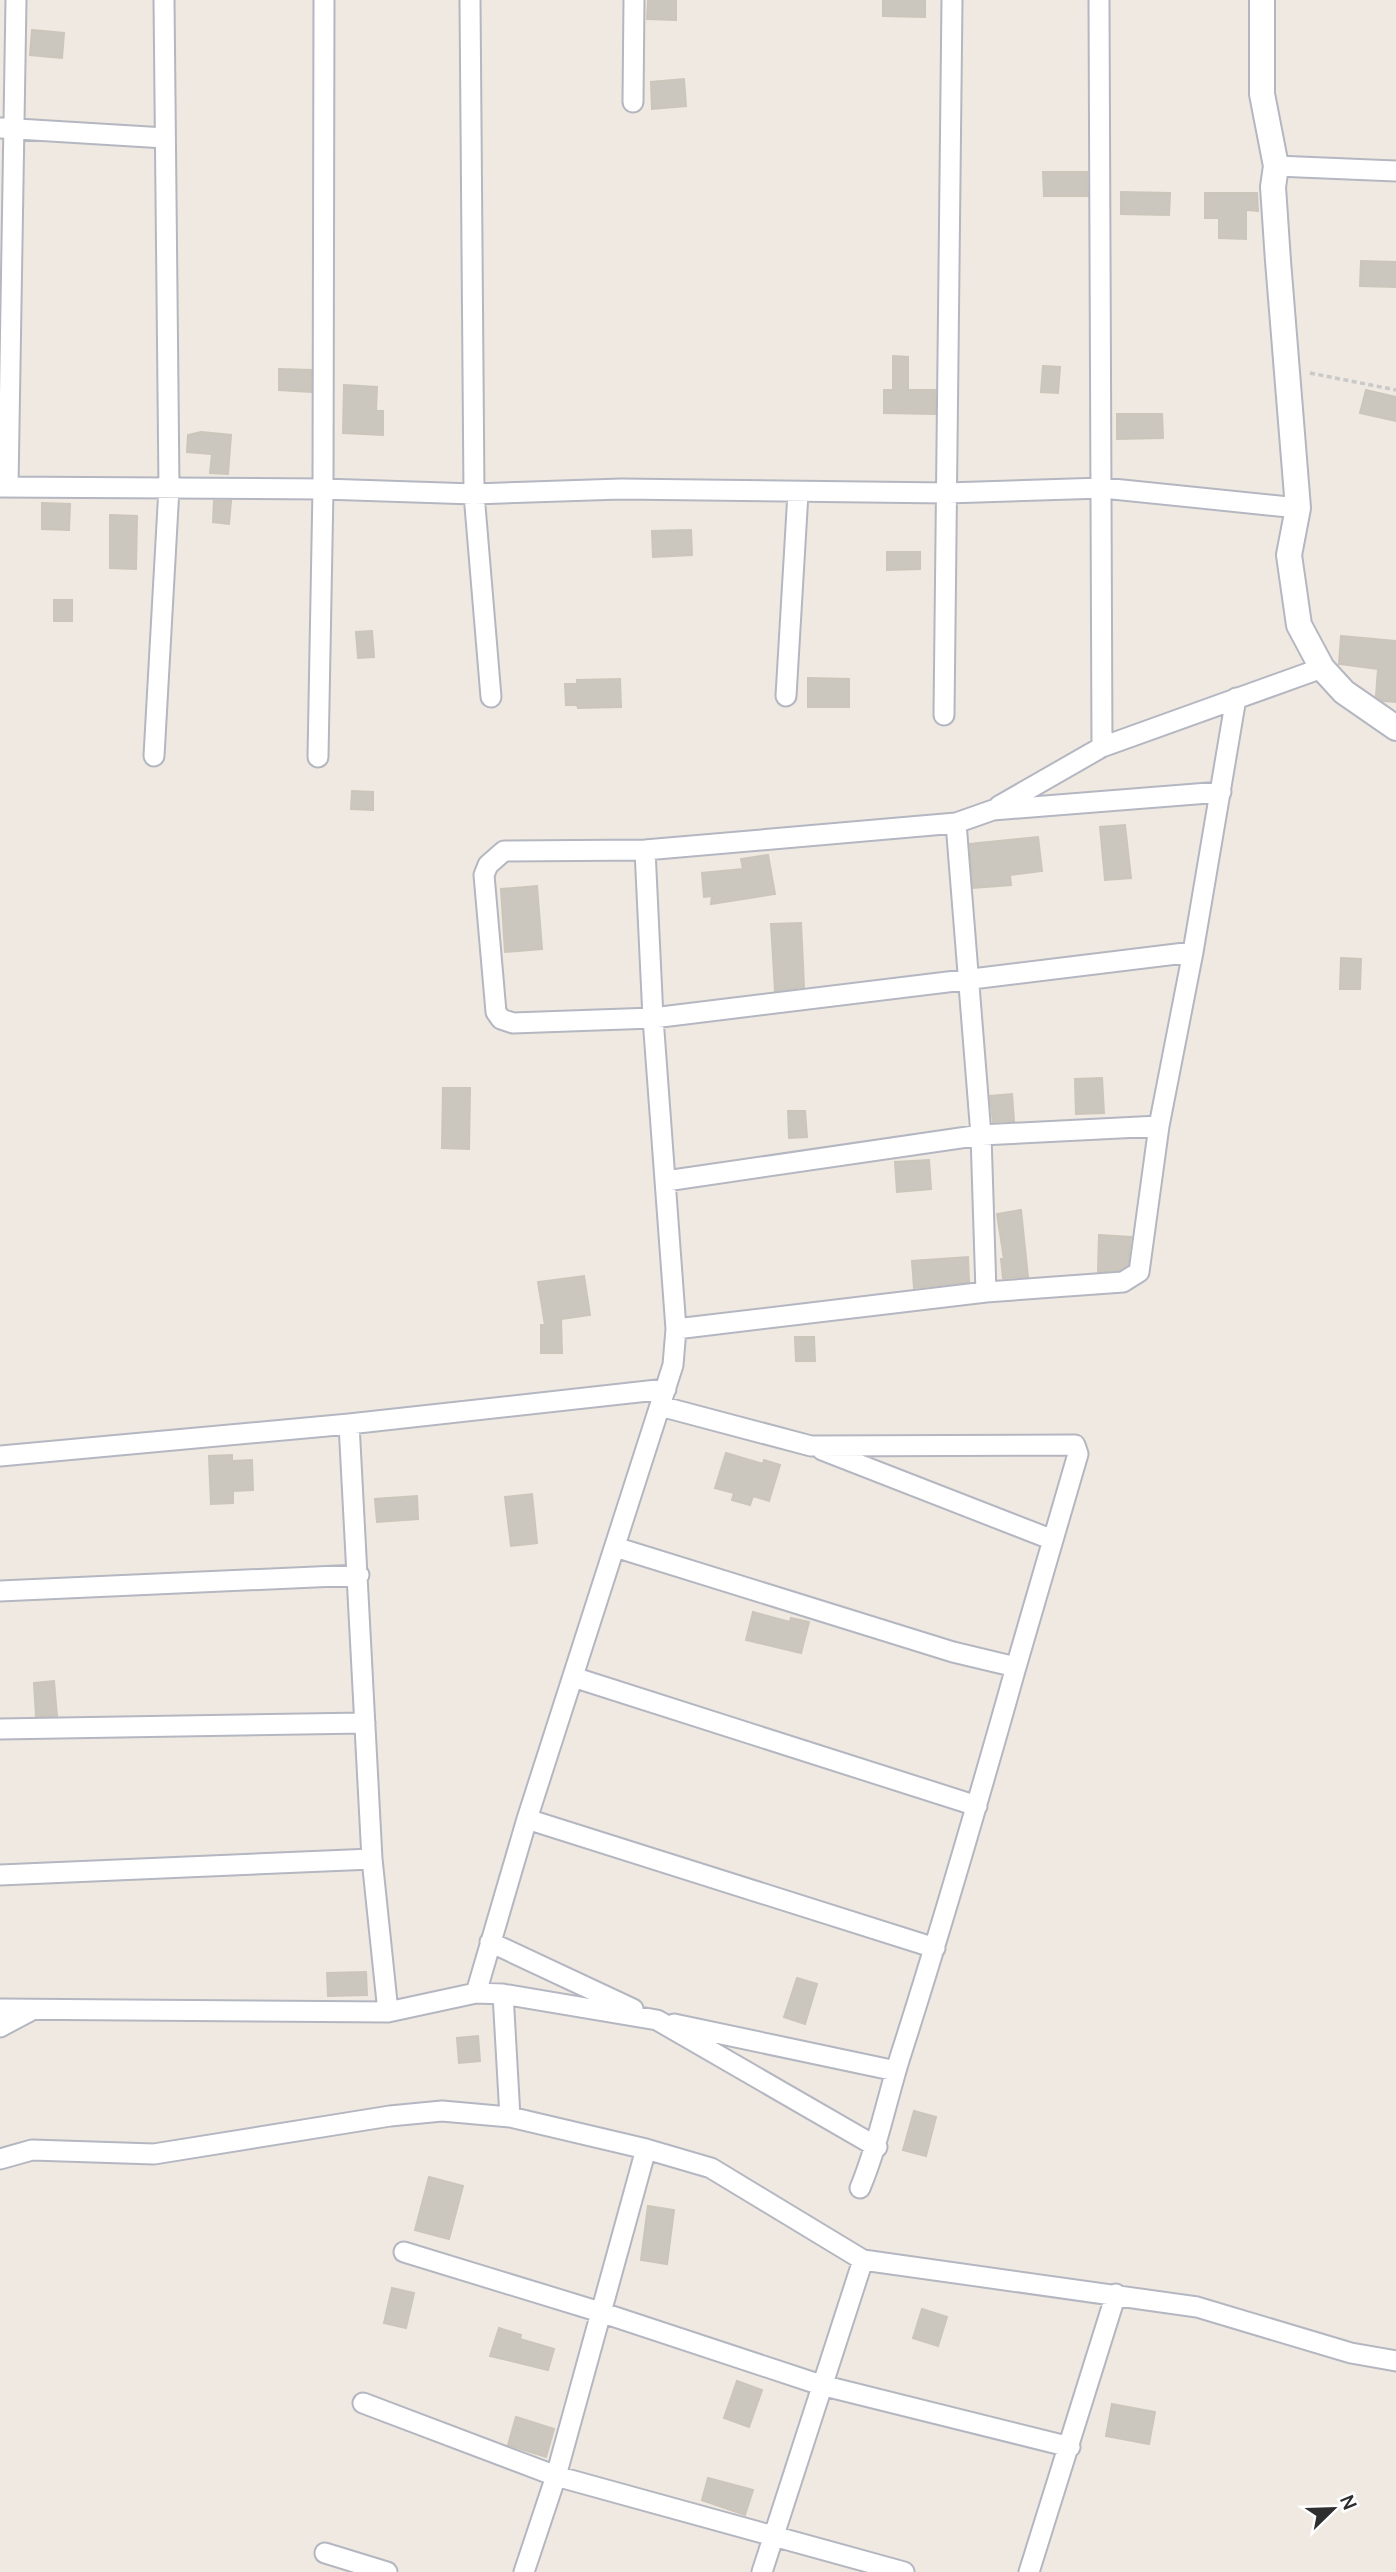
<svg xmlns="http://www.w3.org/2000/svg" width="1396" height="2572" font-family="Manrope,sans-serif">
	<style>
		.building { fill: #cbc7bf; stroke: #cbc5ba; stroke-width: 2 }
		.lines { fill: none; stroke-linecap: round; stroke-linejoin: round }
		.minor-casing { stroke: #b4b7c1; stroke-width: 23 }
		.tertiary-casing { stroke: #b4b7c1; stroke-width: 28 }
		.path { stroke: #c9c9c9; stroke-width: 3.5; stroke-dasharray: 5 3.5; stroke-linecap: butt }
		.minor { stroke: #fff; stroke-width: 19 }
		.tertiary { stroke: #fff; stroke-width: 24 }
	</style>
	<rect width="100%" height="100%" fill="#efe9e1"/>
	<path class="building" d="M648 0H676V20L647 19Z
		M883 0H925V17L883 16Z
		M32 30 64 33 62 58 30 55Z
		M684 79 686 106 652 109 651 82Z
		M1043 172H1087L1088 196H1044Z
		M1121 192 1170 193 1169 215 1121 214Z
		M1205 193H1257L1258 211 1246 210V239L1219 238V218H1205Z
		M1361 261 1396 262V287L1360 286Z
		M893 356 908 357V390H935V414L884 413V390H893Z
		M1043 366 1060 367 1058 393 1041 392Z
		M279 369 311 370V392L279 390Z
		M344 385 377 387 376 411H383V435L343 433Z
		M1366 390 1396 397V421L1360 413Z
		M1117 414H1162L1163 438 1117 439Z
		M201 432 231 435 228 474 210 473 212 454 187 452 188 435Z
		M214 501H231L229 524 213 522Z
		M42 503 70 504 69 530 42 529Z
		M110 515 137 516 136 569 110 568Z
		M691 530 692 555 653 557 652 531Z
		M887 552H920V569L887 570Z
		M54 600H72V621H54Z
		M372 631 374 657 358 658 356 632Z
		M1341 636 1396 641V702L1383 701 1376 696 1378 669 1339 664Z
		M808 678 849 679V707H808Z
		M620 679 621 707 578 708 577 705H566L565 684H577V680Z
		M352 791 373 792V810L351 809Z
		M1125 825 1131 878 1105 880 1100 827Z
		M1038 837 1042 871 1010 875 1011 885 973 888 970 844Z
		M768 855 775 894 711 904 712 896 704 897 702 873 743 869 741 859Z
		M537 886 542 949 505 952 501 889Z
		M801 923 804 987 775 991 771 924Z
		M1341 958 1361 959 1360 989H1340Z
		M1102 1078 1104 1113 1076 1114 1075 1079Z
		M443 1088H470L469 1149 442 1148Z
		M1012 1094 1014 1121 993 1122 990 1096Z
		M788 1111H805L807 1137 789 1138Z
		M929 1160 931 1189 897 1192 895 1162Z
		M1021 1210 1028 1277 1003 1278 1001 1259H1004L997 1214Z
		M1099 1235 1131 1237 1128 1265 1119 1270 1098 1272Z
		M968 1257 969 1282 914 1288 912 1261Z
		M584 1276 590 1315 561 1319 562 1353H541V1325H545L538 1282Z
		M795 1337H814L815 1361H796Z
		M726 1453 763 1464 764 1460 780 1465 769 1501 753 1496 750 1505 732 1500 734 1493 715 1488Z
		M232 1455V1461L252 1460 253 1490 233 1491V1503L211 1504 209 1456Z
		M532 1494 537 1543 511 1546 505 1497Z
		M417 1496 418 1519 377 1522 375 1499Z
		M753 1612 790 1622 791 1618 809 1622 801 1653 746 1640Z
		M54 1681 57 1716H36L34 1683Z
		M366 1972 367 1995 328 1996 327 1973Z
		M797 1978 817 1984 805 2024 784 2017Z
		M478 2036 480 2061 459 2063 457 2038Z
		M914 2111 936 2117 926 2156 903 2150Z
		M429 2177 463 2186 449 2239 415 2230Z
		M648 2206 674 2210 667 2264 641 2260Z
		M392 2288 414 2293 406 2328 384 2323Z
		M922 2309 947 2317 938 2346 913 2338Z
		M499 2328 521 2335 520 2339 554 2349 548 2370 490 2356Z
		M737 2381 762 2390 749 2427 724 2418Z
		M1112 2404 1155 2412 1149 2444 1106 2436Z
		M516 2417 554 2429 546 2457 508 2445Z
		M708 2478 753 2490 745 2515 702 2500Z"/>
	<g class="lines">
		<defs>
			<path id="minor" d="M470 0 474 494 491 697
				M1099 0 1102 747
				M633 102 634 0
				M1 128 165 138
				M1276 166 1396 171
				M0 487 323 489 474 494 621 489 947 493 1103 488 1298 508
				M8 487 16 0
				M786 696 798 493
				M944 715 952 0
				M154 756 169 488 164 0
				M318 757 323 489 324 0
				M999 806 1102 747 1322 668
				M956 823 981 1135 986 1292
				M1193 952 653 1018 513 1023 501 1019 496 1012 484 875 488 865 504 851 645 850 956 823 993 810 1221 792
				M666 1181 981 1135 1159 1126
				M676 1329 986 1292 1123 1282 1139 1272 1159 1126 1193 952 1236 698
				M660 1406 811 1446 1075 1445 1078 1454 1016 1667
				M349 1424 372 1859 388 2012
				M822 1450 1053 1540
				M0 1456 349 1424 666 1389
				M615 1547 953 1652 1016 1667C980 1795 943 1923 902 2051 887 2097 879 2143 860 2188
				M0 1591 359 1575
				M573 1677 977 1806
				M0 1729 365 1723
				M527 1819 935 1948
				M0 1875 372 1859
				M490 1942 633 2009
				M476 1993 527 1819 673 1365 676 1329 653 1018 645 850
				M503 1994 510 2117
				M0 2009 388 2012 476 1993 503 1994 657 2020 877 2147
				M674 2024 896 2071
				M0 2027 30 2011
				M0 2159 32 2150 154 2154 390 2116 442 2111 510 2117 646 2149 711 2168 863 2260 1197 2307 1351 2353 1396 2361
				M404 2252 600 2312 821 2385 1070 2447
				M363 2403 556 2476 904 2572
				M325 2553 387 2572
				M524 2572 556 2476 646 2149
				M762 2572 863 2260
				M1029 2572 1116 2294"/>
			<path id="tertiary" d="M1262 0V94L1276 166 1273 187 1278 261 1298 508 1289 555 1299 625 1322 668 1344 692 1396 728"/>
		</defs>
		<use href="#minor" class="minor-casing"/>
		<use href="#tertiary" class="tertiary-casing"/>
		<path class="path" d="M1310 373 1396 390"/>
		<use href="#minor" class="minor"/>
		<use href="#tertiary" class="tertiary"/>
	</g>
	<g transform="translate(1333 2509) rotate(67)" stroke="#ffffff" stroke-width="5" paint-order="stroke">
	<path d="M0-5L12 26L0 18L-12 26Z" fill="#2e2e2e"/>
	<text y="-10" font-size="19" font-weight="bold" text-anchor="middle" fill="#2e2e2e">N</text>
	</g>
</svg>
